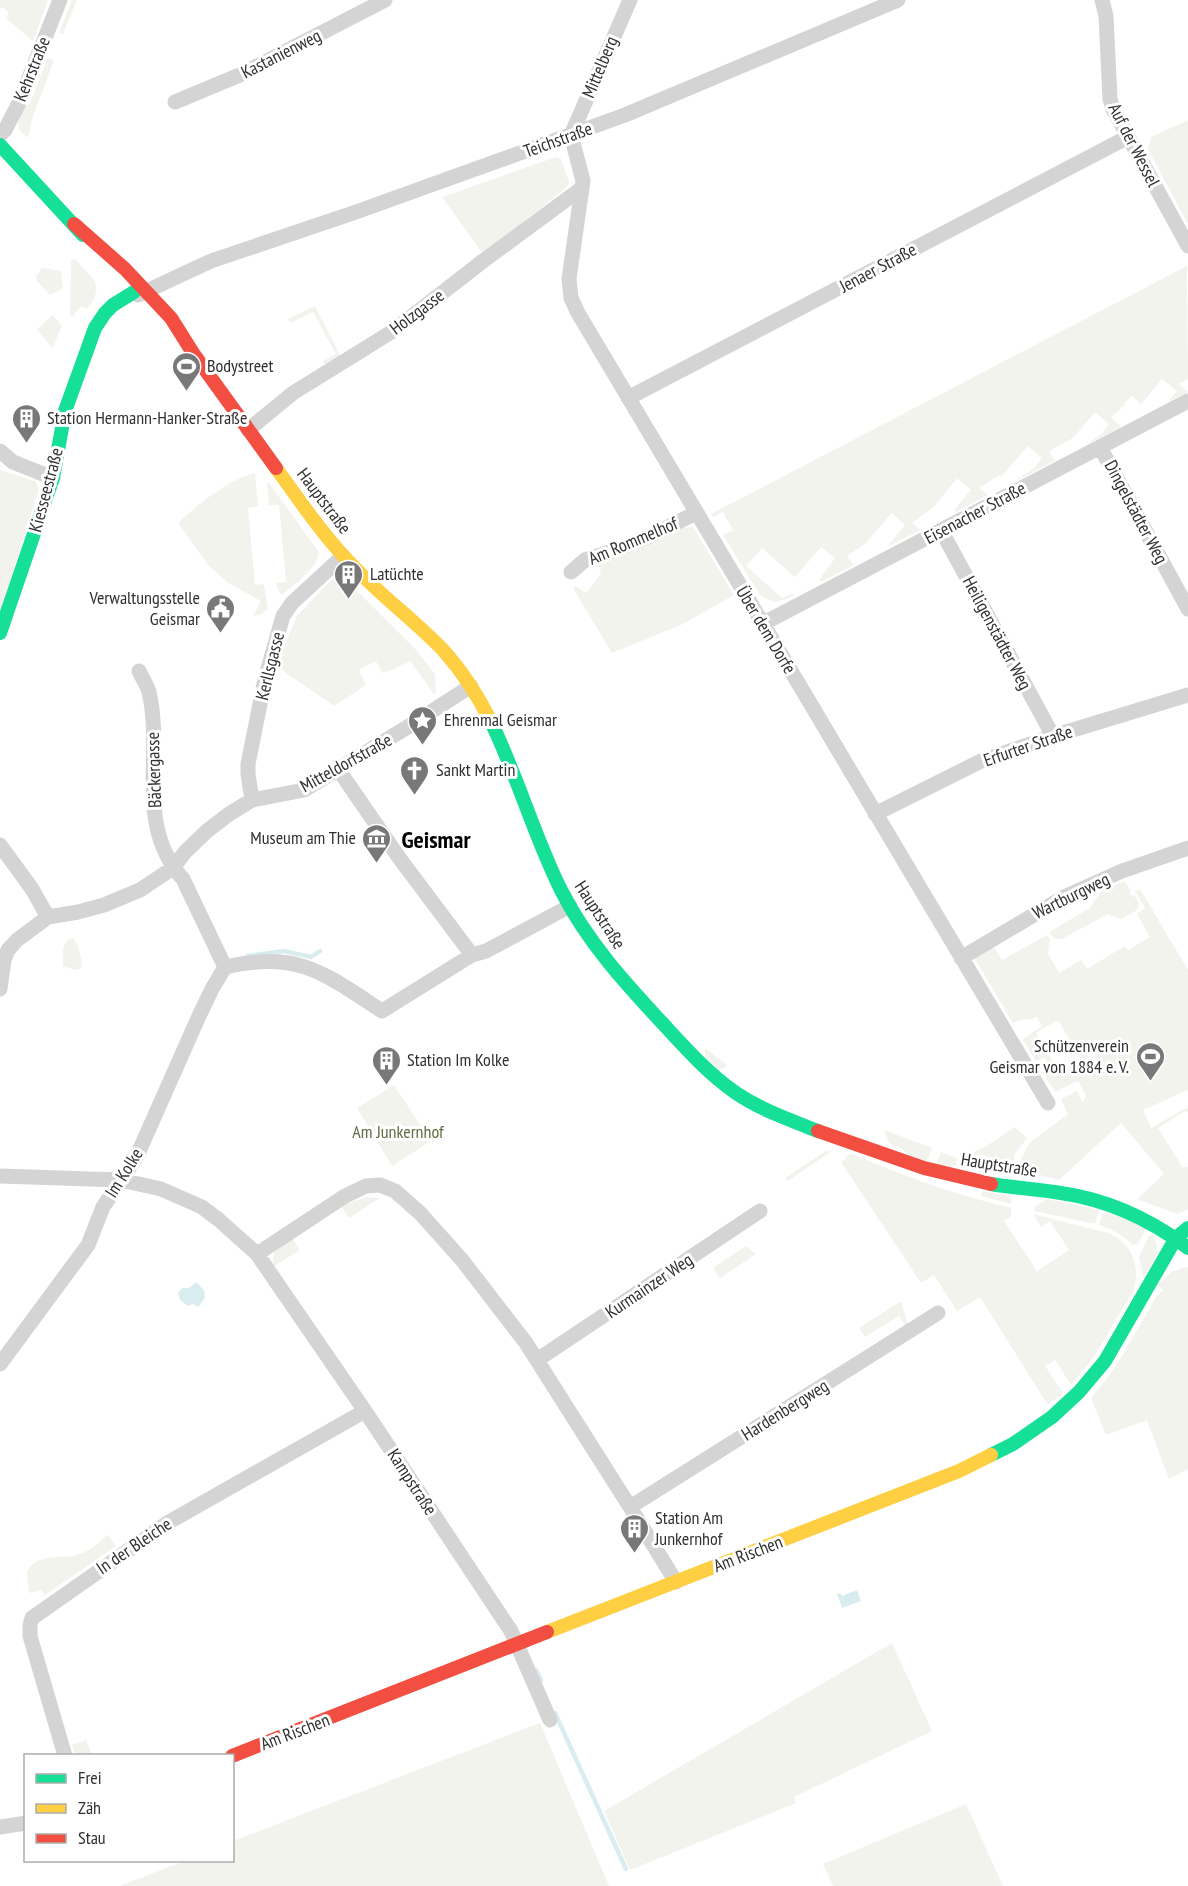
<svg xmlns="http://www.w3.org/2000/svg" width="1188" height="1886" font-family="'PT Sans Narrow',sans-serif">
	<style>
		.green { fill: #f2f3ec; fill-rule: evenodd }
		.water { fill: #d9edf0 }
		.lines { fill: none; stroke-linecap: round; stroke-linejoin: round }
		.stream { stroke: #d9edf0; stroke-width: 4.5 }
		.street { stroke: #d4d4d4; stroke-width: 15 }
		.fast { stroke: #16e098; stroke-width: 14 }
		.slow { stroke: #ffcf43; stroke-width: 14 }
		.jam { stroke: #f24e42; stroke-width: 14 }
		.labels { text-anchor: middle; stroke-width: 6; stroke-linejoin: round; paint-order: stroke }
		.street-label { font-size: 18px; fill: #303030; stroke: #fff }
		.poi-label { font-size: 18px; fill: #303030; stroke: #fff; text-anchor: start }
		.park-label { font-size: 18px; fill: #5e6c3e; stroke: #fff }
		.district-label { font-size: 24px; font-weight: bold; fill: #000; stroke: #fff }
	</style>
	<rect width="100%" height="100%" fill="#fff"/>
	<path class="green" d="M0 0H48L33 41 7 19 8 12 3 7 0 9Z
		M72 0H77L63 34 59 33Z
		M48 58 54 60 31 122 29 136 26 137 19 129 18 121 22 110 30 103Z
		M1188 120V224L1150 153 1148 148 1151 137Z
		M556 157 561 159 569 182 568 186 483 254 442 197Z
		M74 259 76 260C93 280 106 284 87 309L81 306 72 317 70 314 71 268V261Z
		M1187 266 1188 379 1179 384 1188 392 1168 402 1177 391 1162 379 1141 404 1132 396 1124 403 1125 405 1111 417 1121 427 1084 446 1101 434 1109 424 1095 412 1073 438 1049 451 1055 461 1012 483 1034 468 1042 458 1028 446 1001 477 1000 475 979 488 988 495 956 512 955 509 971 490 957 478 934 507 912 523 920 530 887 547 905 525 892 513 865 544 847 556 854 565 821 582 820 579 835 558 821 547 795 577 762 548 746 566 782 598 793 593 794 596 777 602 771 601 760 595 723 535 733 530 723 512 713 517 711 514Z
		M42 268 61 271 63 288 50 295 37 281 36 276Z
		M315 306 341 357 325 365 323 361 336 354 313 312 290 323 288 319Z
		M53 315 62 326 52 348 37 329Z
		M0 470 35 481 39 489 0 612Z
		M255 473 258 506 248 508 255 585 264 584 268 609 262 614 253 616 261 601 228 583 209 566 178 523C197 505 229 479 255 473Z
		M267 483H269L318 551C321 566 293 585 282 595L277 589 276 583 286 582 279 505H269Z
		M693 527 734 595 683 624 612 653 573 588 576 586 586 593 598 578 601 571 598 563 618 557 682 528Z
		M345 579 416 650 435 674 436 693 434 694 410 661 394 669 382 673 376 661 359 670 366 685 334 706 276 666 297 616 331 580Z
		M1125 881 1131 891 1129 892 1132 896 1134 895 1139 903 1137 910 1121 919 1108 914 1062 939H1056L1050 934 1051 931 1090 908 1102 890Z
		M1140 889 1188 970V1090L1143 1110 1151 1128 1188 1107V1112L1185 1111 1158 1128 1183 1168 1187 1166 1188 1168V1209L1177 1214 1137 1199 1164 1174 1121 1123 1059 1180 1036 1174 1024 1168 1021 1159 1027 1147 1032 1141 1068 1114 1061 1099 1077 1091 1083 1103 1086 1095 1078 1081 1055 1092 1043 1073 1051 1068 1044 1057 1036 1061 1023 1040 1024 1038 1042 1026 1037 1017C1028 1021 1021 1018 1013 1023L975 959 977 955 993 945 1002 960 1047 935 1050 939 1048 954 1059 973 1081 960 1087 969 1125 946 1128 950 1150 937 1137 914 1145 908 1135 891ZM1058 1020 1081 1059 1059 1072 1036 1033ZM1091 1049 1093 1050 1099 1070 1094 1073 1093 1071 1088 1073 1087 1070 1093 1067 1087 1053Z
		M71 938 74 939C79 947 83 958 81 968L75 970 63 966V949L66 941Z
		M705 1048 727 1065 725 1068 719 1070 705 1057Z
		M394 1085 431 1141 392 1166 357 1108Z
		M1015 1127 1027 1138 1015 1154 1013 1165 1008 1169 989 1162 987 1160 988 1157 979 1154 976 1158 971 1157V1153L985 1147Z
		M884 1130 932 1148 927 1162 910 1157 903 1149 889 1143Z
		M826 1151H832L788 1181 785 1178Z
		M941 1152 957 1158 956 1166 936 1165Z
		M852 1154C904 1176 956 1195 1011 1208V1216L1004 1221 1037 1271 1069 1250 1050 1221 1041 1227 1033 1214 1108 1233C1133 1244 1141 1266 1133 1292L1093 1358 1071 1385 1055 1360 1045 1366 1063 1393 1048 1405 980 1297 957 1311 934 1275 921 1283 841 1162 847 1158 846 1156Z
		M982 1191 1009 1196 1012 1200 1011 1204 981 1196Z
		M366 1197 380 1198 349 1218 341 1206Z
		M1047 1199 1099 1210 1095 1224 1034 1211 1036 1206Z
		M1104 1211 1147 1227 1138 1244 1132 1245C1123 1234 1113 1230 1099 1225Z
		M1153 1235C1163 1253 1153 1262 1143 1277L1139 1257 1149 1236Z
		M292 1238 300 1250 273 1267C271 1250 279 1247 292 1238Z
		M746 1246 756 1254 720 1278 713 1268Z
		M1188 1267V1469L1169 1479 1147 1420 1106 1435 1091 1398 1108 1377 1124 1353 1156 1297 1163 1290 1157 1285 1173 1271Z
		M901 1301 908 1324 905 1326 899 1316 865 1337 859 1328Z
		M108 1535 116 1546 45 1595 41 1590 29 1593 27 1572C36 1552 63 1560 80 1554 90 1551 100 1541 108 1535Z
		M892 1643 932 1731 794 1797 796 1803 630 1870 604 1811Z
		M540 1723 609 1886H120L184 1861 232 1860 233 1841Z
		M86 1740 91 1752 90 1755H75L72 1745Z
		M966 1804 1003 1886H833L823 1864Z"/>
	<path class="water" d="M196 1282 204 1290 205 1298 198 1307 193 1304 188 1306 180 1300 178 1293 182 1288H189Z
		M857 1590 861 1601 842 1608 837 1594 840 1593 842 1596Z"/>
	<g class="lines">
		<path class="stream" d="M247 956 284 951 311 957 320 951
			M536 1670 541 1680
			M555 1713 626 1869"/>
		<path class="street" d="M1102 0 1106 16 1110 99 1113 109 1188 246
			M175 102 242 74 385 0
			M0 135 5 130 19 103 60 0
			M571 135 583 181 569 279 571 298 578 313 1048 1103
			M571 135 630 0
			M138 295 211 261 356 212 625 115 898 0
			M628 398 1128 137
			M248 430 293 393 393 331 483 261 582 188
			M1100 447 1188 609
			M0 451 13 462 53 478
			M941 530 1053 736
			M571 572 585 560 610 552 650 536 696 513
			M762 624 1188 401
			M139 671C142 678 147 685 149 692 164 757 134 824 183 879L225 967
			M338 769 400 859 472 955
			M252 800 248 774V764L265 679 283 616 292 603 343 556
			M875 814 981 761 1053 736 1188 695
			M0 845 32 889 48 917
			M961 958 1064 897 1122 871 1188 848
			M0 989 4 960 8 950 17 940 48 917 78 912 104 905 140 890 173 868 185 852 207 831 229 814 252 800 304 790 406 728 471 686
			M0 1176 121 1180 161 1189 202 1207 219 1220 257 1254 369 1417 511 1631 550 1720
			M257 1254 345 1196 366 1186 380 1185 395 1191 420 1213 462 1260 526 1343 630 1507 676 1582
			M537 1360 760 1211
			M0 1364 88 1245 103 1207 136 1158 199 1016 212 989 225 967C297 950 324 973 382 1011L472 955 486 951 570 906
			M630 1507 938 1313
			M65 1756 30 1636V1625L32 1618 169 1522 365 1411
			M0 1827 26 1823"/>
		<path class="fast" d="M0 145 83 235
			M0 633 53 478 65 411 95 328 105 313 113 305 134 292
			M491 722C518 777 534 836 561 890 587 942 627 985 666 1027 688 1051 709 1074 736 1093 761 1110 790 1120 818 1131
			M991 1184C1014 1188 1038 1189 1061 1193 1109 1200 1150 1219 1188 1248
			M991 1455 1013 1444 1052 1417 1079 1392 1105 1361 1176 1238 1188 1228"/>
		<path class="slow" d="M276 468C302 504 327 541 359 572 385 599 416 622 443 650 463 672 478 696 491 722
			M547 1632 959 1471 991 1455"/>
		<path class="jam" d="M74 224 125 269 171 318 193 353 276 468
			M818 1131 924 1168 991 1184
			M232 1756 547 1632"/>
	</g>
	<defs>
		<symbol id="stadium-pin" viewBox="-11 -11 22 30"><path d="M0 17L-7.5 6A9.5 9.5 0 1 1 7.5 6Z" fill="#787878" stroke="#fff"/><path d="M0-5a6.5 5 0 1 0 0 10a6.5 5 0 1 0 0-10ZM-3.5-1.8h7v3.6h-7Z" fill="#fff"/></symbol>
		<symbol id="building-pin" viewBox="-11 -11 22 30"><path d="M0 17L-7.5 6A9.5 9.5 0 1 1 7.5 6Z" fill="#787878" stroke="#fff"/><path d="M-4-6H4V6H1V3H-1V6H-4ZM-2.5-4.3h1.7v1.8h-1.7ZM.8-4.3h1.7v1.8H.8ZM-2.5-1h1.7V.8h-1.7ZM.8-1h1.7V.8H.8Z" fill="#fff"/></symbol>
		<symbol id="civic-pin" viewBox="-11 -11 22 30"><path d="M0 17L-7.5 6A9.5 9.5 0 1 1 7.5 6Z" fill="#787878" stroke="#fff"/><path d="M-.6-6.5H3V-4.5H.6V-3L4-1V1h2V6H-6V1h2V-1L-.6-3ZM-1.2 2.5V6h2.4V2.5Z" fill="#fff"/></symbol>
		<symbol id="sight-pin" viewBox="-11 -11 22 30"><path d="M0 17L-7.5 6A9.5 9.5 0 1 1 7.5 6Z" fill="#787878" stroke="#fff"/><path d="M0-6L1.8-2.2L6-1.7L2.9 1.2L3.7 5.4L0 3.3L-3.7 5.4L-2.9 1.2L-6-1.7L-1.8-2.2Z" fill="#fff"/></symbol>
		<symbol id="church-pin" viewBox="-11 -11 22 30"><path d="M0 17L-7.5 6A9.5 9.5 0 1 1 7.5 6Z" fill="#787878" stroke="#fff"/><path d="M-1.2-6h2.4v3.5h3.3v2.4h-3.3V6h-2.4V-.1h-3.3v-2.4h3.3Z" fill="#fff"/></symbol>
		<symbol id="museum-pin" viewBox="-11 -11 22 30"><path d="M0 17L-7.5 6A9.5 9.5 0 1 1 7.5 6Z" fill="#787878" stroke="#fff"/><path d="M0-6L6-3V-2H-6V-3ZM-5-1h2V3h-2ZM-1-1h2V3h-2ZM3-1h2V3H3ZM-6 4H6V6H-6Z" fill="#fff"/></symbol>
	</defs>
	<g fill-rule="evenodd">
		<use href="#stadium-pin" x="170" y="350" width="33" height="45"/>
		<use href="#building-pin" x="10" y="402" width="33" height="45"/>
		<use href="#building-pin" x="332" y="558" width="33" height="45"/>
		<use href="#civic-pin" x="204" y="592" width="33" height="45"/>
		<use href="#sight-pin" x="406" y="704" width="33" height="45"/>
		<use href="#church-pin" x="398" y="754" width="33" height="45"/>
		<use href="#museum-pin" x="360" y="822" width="33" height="45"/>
		<use href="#stadium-pin" x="1134" y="1040" width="33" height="45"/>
		<use href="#building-pin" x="370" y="1044" width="33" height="45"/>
		<use href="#building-pin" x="618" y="1512" width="33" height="45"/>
	</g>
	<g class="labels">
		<g class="street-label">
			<text transform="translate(281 54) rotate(-27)" y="6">Kastanienweg</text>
			<text transform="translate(600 67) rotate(-67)" y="6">Mittelberg</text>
			<text transform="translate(32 69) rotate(-68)" y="6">Kehrstraße</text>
			<text transform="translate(558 140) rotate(-20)" y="6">Teichstraße</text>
			<text transform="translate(1134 145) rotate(63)" y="6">Auf der Wessel</text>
			<text transform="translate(878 268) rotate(-28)" y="6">Jenaer Straße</text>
			<text transform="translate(417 312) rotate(-37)" y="6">Holzgasse</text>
			<text transform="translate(46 490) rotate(-75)" y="6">Kiesseestraße</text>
			<text transform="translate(324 501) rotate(53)" y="6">Hauptstraße</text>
			<text transform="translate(1136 512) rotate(62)" y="6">Dingelstädter Weg</text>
			<text transform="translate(975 513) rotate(-28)" y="6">Eisenacher Straße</text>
			<text transform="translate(633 541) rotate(-23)" y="6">Am Rommelhof</text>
			<text transform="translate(766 630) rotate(59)" y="6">Über dem Dorfe</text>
			<text transform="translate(997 633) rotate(62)" y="6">Heiligenstädter Weg</text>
			<text transform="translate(270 666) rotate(-76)" y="6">Kerllsgasse</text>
			<text transform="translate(1028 746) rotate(-19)" y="6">Erfurter Straße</text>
			<text transform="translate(346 763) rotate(-29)" y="6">Mitteldorfstraße</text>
			<text transform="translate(154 770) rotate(-92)" y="6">Bäckergasse</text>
			<text transform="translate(1071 896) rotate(-26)" y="6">Wartburgweg</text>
			<text transform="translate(600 915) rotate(57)" y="6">Hauptstraße</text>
			<text transform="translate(999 1165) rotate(9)" y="6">Hauptstraße</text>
			<text transform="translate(124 1173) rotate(-58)" y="6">Im Kolke</text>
			<text transform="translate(649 1286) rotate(-34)" y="6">Kurmainzer Weg</text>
			<text transform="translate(785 1410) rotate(-32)" y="6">Hardenbergweg</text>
			<text transform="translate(412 1482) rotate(57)" y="6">Kampstraße</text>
			<text transform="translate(134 1546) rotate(-34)" y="6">In der Bleiche</text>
			<text transform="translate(748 1554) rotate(-21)" y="6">Am Rischen</text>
			<text transform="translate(295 1732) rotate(-21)" y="6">Am Rischen</text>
		</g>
		<g class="poi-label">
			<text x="207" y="372">Bodystreet</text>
			<text x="47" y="424">Station Hermann-Hanker-Straße</text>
			<text x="370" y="580">Latüchte</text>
			<text x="200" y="604" text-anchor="end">Verwaltungsstelle<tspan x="200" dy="21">Geismar</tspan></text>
			<text x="444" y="726">Ehrenmal Geismar</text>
			<text x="436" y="776">Sankt Martin</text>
			<text x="356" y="844" text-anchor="end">Museum am Thie</text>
			<text x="1129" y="1052" text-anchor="end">Schützenverein<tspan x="1129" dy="21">Geismar von 1884 e. V.</tspan></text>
			<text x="407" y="1066">Station Im Kolke</text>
			<text x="655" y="1524">Station Am<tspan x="655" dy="21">Junkernhof</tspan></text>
		</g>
		<g class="park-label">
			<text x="398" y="1138">Am Junkernhof</text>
		</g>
		<g class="district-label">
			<text x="436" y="848">Geismar</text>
		</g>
	</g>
	<rect x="24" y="1754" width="210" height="108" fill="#ffffff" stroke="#acacac" stroke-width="1.5"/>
	<rect x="36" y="1774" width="30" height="9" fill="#16e098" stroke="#acacac" stroke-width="1.5"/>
	<text x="78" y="1784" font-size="18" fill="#303030">Frei</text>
	<rect x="36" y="1804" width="30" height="9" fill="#ffcf43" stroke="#acacac" stroke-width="1.5"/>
	<text x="78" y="1814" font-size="18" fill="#303030">Zäh</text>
	<rect x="36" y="1834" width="30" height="9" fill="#f24e42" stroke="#acacac" stroke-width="1.5"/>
	<text x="78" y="1844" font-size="18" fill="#303030">Stau</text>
</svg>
